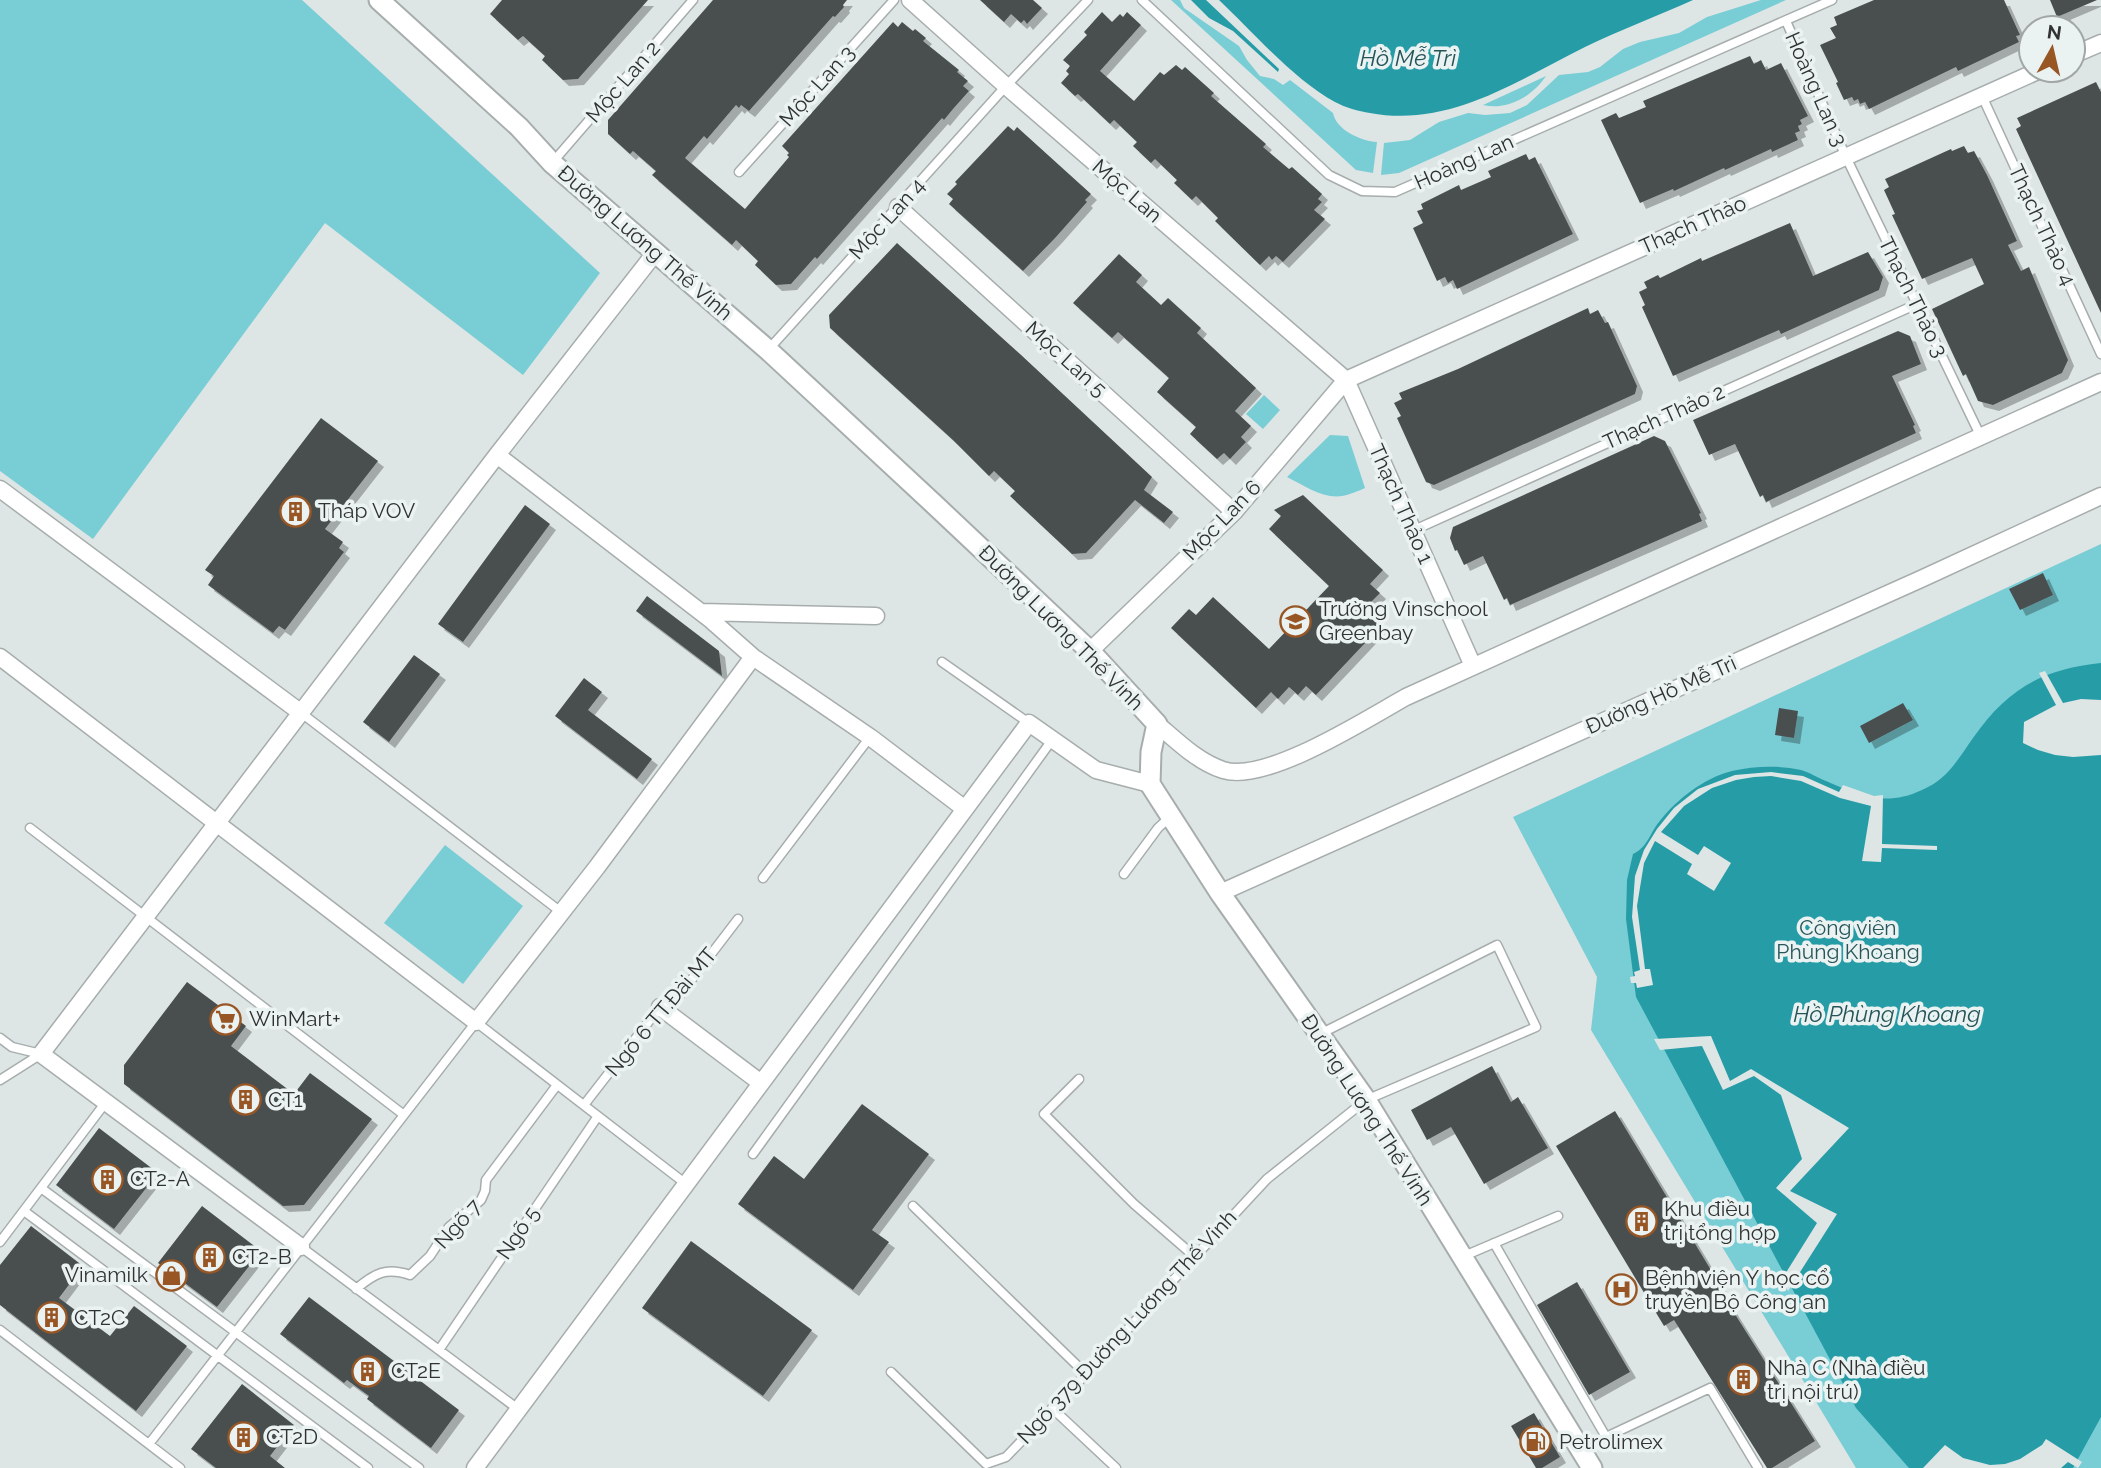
<svg xmlns="http://www.w3.org/2000/svg" width="2101" height="1468" font-family="Raleway,sans-serif">
	<style>
		.green { fill: #79cdd5 }
		.water { fill: #259ca6 }
		.pier { fill: #dee5e5 }
		.building { fill: #4a4f50; filter: url(#shadow) }
		.lines { fill: none; stroke-linecap: round; stroke-linejoin: round }
		.service-casing { stroke: #a7adad; stroke-width: 11 }
		.minor-casing { stroke: #a7adad; stroke-width: 19 }
		.tertiary-casing { stroke: #a7adad; stroke-width: 23 }
		.service { stroke: #fff; stroke-width: 8 }
		.minor { stroke: #fff; stroke-width: 16 }
		.tertiary { stroke: #fff; stroke-width: 19 }
		.labels { text-anchor: middle; stroke-width: 7; stroke-linejoin: round; paint-order: stroke }
		.street-label { font-size: 21px; fill: #313333; stroke: #ebf2f2 }
		.poi-label { font-size: 21px; fill: #313333; stroke: #ebf2f2; text-anchor: start }
		.park-label { font-size: 21px; fill: #27575b; stroke: #ebf2f2 }
		.water-label { font-size: 23px; font-style: italic; fill: #255559; stroke: #ebf2f2 }
	</style>
	<defs>
		<filter id="shadow"><feDropShadow dx="6" dy="6" stdDeviation="0" flood-color="#0004"/></filter>
	</defs>
	<rect width="100%" height="100%" fill="#dee5e5"/>
	<path class="green" d="M0 0H302L600 273 523 375 325 223 93 539 0 471Z
		M1171 0H1180L1184 8 1239 46 1247 60 1260 76 1274 79 1283 85 1290 80 1333 113C1336 130 1361 141 1377 142L1373 173 1356 170Z
		M1761 0H1786L1399 173 1381 175 1384 143 1410 140 1439 122 1468 113 1485 115 1510 113 1527 105 1559 75 1588 72 1600 67 1623 49 1640 42 1679 33 1707 17Z
		M1546 76C1533 96 1507 111 1483 105Z
		M1264 395 1280 410 1263 429 1246 414Z
		M1330 435 1348 436 1365 488C1358 491 1349 495 1342 496 1323 499 1303 485 1287 477Z
		M2101 544V1468H1856L1591 1030 1597 977 1513 817Z
		M445 845 523 906 463 984 384 923Z"/>
	<path class="water" d="M1191 0H1206L1279 69 1278 72 1233 31 1209 18Z
		M1219 0H1693C1657 16 1620 30 1585 47 1517 81 1449 128 1370 113 1358 111 1346 108 1335 102 1294 80 1253 32 1219 0Z
		M2101 663V1417L2073 1468H1909L1856 1408 1636 997 1626 919 1627 880 1633 854C1647 848 1650 833 1659 822 1677 799 1704 778 1732 771 1754 766 1780 765 1801 770 1809 772 1818 778 1826 781 1860 796 1886 807 1922 790 1948 779 1958 759 1973 738 2007 689 2042 669 2101 663Z"/>
	<path class="pier" d="M2045 671 2063 703 2081 699 2101 700V755L2073 757 2055 755 2038 750 2023 743 2024 722 2056 705 2039 673Z
		M1771 772 1803 776 1839 792 1843 785 1874 796 1883 795 1882 844 1937 846V850L1882 848 1881 862 1862 861 1871 806 1840 798 1801 781 1771 776 1754 777 1736 780 1712 788 1684 806 1661 832 1698 855 1704 846 1731 863 1714 891 1687 874 1692 864 1655 841 1644 863 1637 906 1645 969H1650L1653 985 1637 988 1636 983H1631L1630 977 1635 976 1634 972 1640 970 1632 917 1635 876 1644 850 1657 829 1674 808 1698 789 1735 775Z
		M1711 1036 1730 1081 1751 1069 1849 1128 1790 1191 1837 1214 1788 1291 1782 1279 1817 1223 1776 1188 1802 1159 1781 1095 1754 1076 1723 1090 1702 1046 1660 1050 1654 1039Z
		M2046 1439 2082 1462 2078 1468 2068 1462 2061 1468H1923L1945 1445 1963 1458 1990 1465 2005 1464 2020 1459 2042 1445Z"/>
	<path class="building" d="M502 0H648L578 79 563 80 542 60 545 56 523 36 518 40 490 14Z
		M713 0H847L843 5 844 7 835 17 833 16 749 111 741 105 739 108 736 105 707 139 704 136 685 158 745 209 789 157 787 155 789 153 782 146 893 22 898 27 902 22 913 31 915 29 926 38 923 41 959 70 957 72 968 81 963 86 969 91 953 109 944 120 942 118 817 259 815 257 791 284 776 285 755 265 758 261 736 240 732 245 652 175 656 171 633 151 630 154 608 134V120Z
		M980 0H1033L1042 8 1027 24 1024 20 1021 23 1011 14 1004 22Z
		M1874 0H2004L2020 35 2016 36 2019 42 1958 71 1956 67 1869 109 1865 102 1860 104 1858 99 1854 101 1852 97 1844 100 1836 83 1838 82 1820 45 1836 38 1830 28 1837 25 1834 17Z
		M2050 0H2097L2057 17Z
		M1102 12 1112 22 1120 14 1123 17 1127 12 1141 25 1100 71 1134 101 1160 72 1164 75 1176 65 1182 70 1185 67 1214 93 1211 96 1266 144 1263 147 1289 169 1292 167 1322 194 1318 199 1322 202 1314 210 1325 219 1283 262 1276 256 1272 260 1269 256 1260 265 1215 221 1218 218 1196 196 1192 200 1174 183 1177 180 1155 159 1151 163 1133 146 1137 142 1114 120 1110 124 1078 94 1075 96 1061 83 1069 74 1066 71 1070 66 1063 60 1087 35 1084 32Z
		M1750 56 1754 64 1761 60 1766 70 1781 63 1808 116 1800 120 1802 124 1798 126 1800 131 1795 133 1798 140 1772 152 1771 149 1725 170 1724 168 1674 191 1673 189 1640 203 1601 120 1616 113 1619 118 1646 107 1643 101Z
		M2096 82 2101 92V313L2016 129 2021 126 2017 118Z
		M1008 126 1014 131 1017 127 1091 194 1085 200 1087 202 1056 237 1023 271 949 204 953 199 947 194 957 184 955 182Z
		M1964 146 1968 153 1974 151 1987 175 2017 241 2008 245 2021 271 2029 267 2068 360 2062 373 1993 405 1978 401 1966 374 1963 376 1932 309 1984 284 1972 258 1922 279 1892 215 1895 214 1884 190 1889 187 1885 179 1951 149 1952 151Z
		M1526 154 1529 160 1535 157 1573 234 1457 289 1453 280 1448 283 1445 277 1437 281 1413 228 1423 223 1417 211 1423 209 1421 204 1459 185 1461 190 1491 177 1488 171Z
		M1790 223 1813 276 1868 252 1883 277 1879 290 1781 334 1779 330 1673 376 1642 307 1645 305 1639 292 1647 288 1644 282 1658 275 1660 278 1701 258 1702 261Z
		M897 243 1020 354 1152 477 1144 490 1173 512 1164 523 1135 500 1086 553 1072 554 1010 496 1015 491 994 471 989 476 953 440 830 328 829 315Z
		M1119 254 1142 275 1136 282 1161 305 1168 298 1201 328 1197 333 1256 388 1235 411 1251 426 1241 437 1246 442 1230 459 1224 453 1217 459 1190 434 1196 427 1157 392 1169 378 1118 332 1112 338 1073 303Z
		M1588 308 1590 314 1598 310 1605 323 1608 322 1637 386 1635 394 1434 485 1426 482 1397 418 1401 416 1394 403 1402 399 1399 393 1458 369Z
		M1898 331 1910 336 1921 364 1892 376 1915 425 1913 426 1916 433 1766 502 1763 495 1760 497 1735 444 1709 455 1693 420Z
		M321 418 378 461 325 529 343 542 339 548 344 552 285 630 279 626 273 633 208 585 214 576 205 570Z
		M1654 436 1665 441 1701 513 1699 514 1702 521 1510 605 1507 598 1504 600 1483 556 1464 565 1457 550 1455 551 1450 538 1453 527Z
		M1303 495 1383 570 1370 584 1380 593 1370 603 1379 612 1374 617 1382 625 1316 695 1306 686 1298 695 1289 687 1278 699 1271 692 1256 708 1171 628 1189 609 1196 615 1213 597 1269 649 1329 586 1269 529 1281 516 1274 510Z
		M525 505 550 524 463 642 438 624Z
		M2043 573 2053 595 2020 610 2009 589Z
		M647 596 719 651 722 676 636 611Z
		M414 655 440 674 389 742 363 722Z
		M584 678 602 692 588 710 652 759 637 779 555 716Z
		M1903 703 1913 720 1869 743 1860 726Z
		M1779 708 1798 711 1794 738 1775 735Z
		M187 982 246 1026 231 1046 294 1094 310 1073 372 1119 304 1205 283 1206 124 1084V1065Z
		M1492 1066 1511 1102 1518 1097 1548 1148 1484 1184 1451 1127 1427 1140 1411 1110Z
		M862 1104 929 1154 872 1230 889 1242 853 1290 738 1204 774 1156 804 1179Z
		M1615 1111 1723 1290 1721 1292 1815 1441 1772 1468H1767L1674 1320 1664 1326 1556 1146Z
		M99 1128 158 1173 114 1229 56 1185Z
		M202 1206 261 1251 217 1307 158 1263Z
		M31 1226 83 1266 59 1298 110 1336 134 1306 187 1346 136 1411 0 1305V1265Z
		M691 1241 812 1330 763 1396 642 1308Z
		M1577 1282 1630 1372 1589 1395 1537 1305Z
		M309 1297 459 1410 431 1448 367 1399 369 1396 347 1380 344 1383 280 1334Z
		M242 1384 294 1425 270 1456 285 1468H216L191 1449Z
		M1534 1413 1560 1457 1542 1468H1536L1511 1426Z"/>
	<g class="lines">
		<defs>
			<path id="service" d="M1142 0 1329 175 1362 191 1395 192 1832 0
				M1786 21 1846 157 1981 437
				M1982 96 2101 354
				M552 163 693 0
				M739 172 894 0
				M769 349 1006 86 1088 0
				M1412 531 1917 304
				M942 662 1029 723
				M300 712 561 912
				M30 828 404 1115
				M1124 874 1158 828 1171 816
				M763 878 870 737
				M0 1038 12 1047 41 1054
				M1079 1079 1044 1114 1134 1204 1194 1256
				M0 1080 41 1054
				M584 1105 660 1007 676 1000 738 919
				M753 1154 1052 740
				M41 1188 419 1468
				M913 1206 1086 1374
				M24 1211 368 1468
				M0 1242 106 1102
				M1494 1243 1606 1437 1710 1388 1758 1468
				M301 1247 518 1409
				M1464 1256 1558 1216
				M356 1289C375 1273 386 1267 410 1275L430 1256 449 1227 481 1200 485 1191 486 1180 557 1085
				M0 1330 180 1468
				M439 1350 598 1116
				M891 1372 986 1464 1006 1457 1086 1374 1267 1179 1366 1100 1536 1027 1497 945 1320 1034
				M1052 1408 1116 1468
				M149 1444 476 1022 686 1184"/>
			<path id="minor" d="M910 0 1006 86 1346 380 1473 666
				M2073 55 2101 43
				M898 207 1234 512
				M497 455 711 620 753 657 870 737 965 809
				M0 489 300 712
				M701 612 876 616
				M1090 651 1234 512 1346 380 2040 70
				M0 657 476 1022 597 867 753 657
				M1157 724C1177 741 1198 762 1223 770 1266 784 1368 718 1406 697L2101 382
				M1220 893 1921 579 2101 496
				M660 1007 761 1083
				M301 1247 41 1054 497 455 655 253
				M475 1468 1029 723 1096 770 1150 784"/>
			<path id="tertiary" d="M379 0 519 127 552 163 768 350 936 506 1090 651 1157 724 1151 752 1150 784 1220 893 1366 1100 1592 1468"/>
		</defs>
		<use href="#service" class="service-casing"/>
		<use href="#minor" class="minor-casing"/>
		<use href="#tertiary" class="tertiary-casing"/>
		<use href="#service" class="service"/>
		<use href="#minor" class="minor"/>
		<use href="#tertiary" class="tertiary"/>
	</g>
	<defs>
		<symbol id="building-ring" viewBox="-11 -11 22 22"><circle r="9.5" fill="#ebf2f2" stroke="#985625" stroke-width="1.5"/><path d="M-4-6H4V6H1V3H-1V6H-4ZM-2.5-4.3h1.7v1.8h-1.7ZM.8-4.3h1.7v1.8H.8ZM-2.5-1h1.7V.8h-1.7ZM.8-1h1.7V.8H.8Z" fill="#985625"/></symbol>
		<symbol id="school-ring" viewBox="-11 -11 22 22"><circle r="9.5" fill="#ebf2f2" stroke="#985625" stroke-width="1.5"/><path d="M0-5L7-2L0 1L-7-2ZM-4 1L0 2.5L4 1V4Q0 6-4 4Z" fill="#985625"/></symbol>
		<symbol id="supermarket-ring" viewBox="-11 -11 22 22"><circle r="9.5" fill="#ebf2f2" stroke="#985625" stroke-width="1.5"/><path d="M-6-5.5h2.5l.6 2H6L4.5 2H-2.5L-4.4-4H-6ZM-1.5 3.2a1.3 1.3 0 1 0 .1 0ZM3 3.2a1.3 1.3 0 1 0 .1 0Z" fill="#985625"/></symbol>
		<symbol id="shop-ring" viewBox="-11 -11 22 22"><circle r="9.5" fill="#ebf2f2" stroke="#985625" stroke-width="1.5"/><path d="M-5-2.5h2.3a2.7 3.5 0 0 1 5.4 0H5L5.5 6h-11ZM-1.5-2.5h3a1.5 2.3 0 0 0-3 0Z" fill="#985625"/></symbol>
		<symbol id="hospital-ring" viewBox="-11 -11 22 22"><circle r="9.5" fill="#ebf2f2" stroke="#985625" stroke-width="1.5"/><path d="M-5-5h3v3.5h4V-5h3V5h-3V1.5h-4V5h-3Z" fill="#985625"/></symbol>
		<symbol id="fuel-ring" viewBox="-11 -11 22 22"><circle r="9.5" fill="#ebf2f2" stroke="#985625" stroke-width="1.5"/><path d="M-5.5-6h7V0h2V4h1.3V-2.5L3-4.5l.8-.8L6-3V5H2.5V1h-1V6h-7ZM-4.2-4.7v3.2H.2V-4.7Z" fill="#985625"/></symbol>
	</defs>
	<g fill-rule="evenodd">
		<use href="#building-ring" x="278" y="494" width="35" height="35"/>
		<use href="#school-ring" x="1278" y="604" width="35" height="35"/>
		<use href="#supermarket-ring" x="208" y="1002" width="35" height="35"/>
		<use href="#building-ring" x="228" y="1082" width="35" height="35"/>
		<use href="#building-ring" x="90" y="1162" width="35" height="35"/>
		<use href="#building-ring" x="1624" y="1204" width="35" height="35"/>
		<use href="#building-ring" x="192" y="1240" width="35" height="35"/>
		<use href="#shop-ring" x="154" y="1258" width="35" height="35"/>
		<use href="#hospital-ring" x="1604" y="1272" width="35" height="35"/>
		<use href="#building-ring" x="34" y="1300" width="35" height="35"/>
		<use href="#building-ring" x="350" y="1354" width="35" height="35"/>
		<use href="#building-ring" x="1726" y="1362" width="35" height="35"/>
		<use href="#building-ring" x="226" y="1420" width="35" height="35"/>
		<use href="#fuel-ring" x="1518" y="1424" width="35" height="35"/>
	</g>
	<g class="labels">
		<g class="street-label">
			<text transform="translate(623 82) rotate(-49)" y="7">Mộc Lan 2</text>
			<text transform="translate(817 86) rotate(-48)" y="7">Mộc Lan 3</text>
			<text transform="translate(1816 89) rotate(66)" y="7">Hoàng Lan 3</text>
			<text transform="translate(1464 162) rotate(-24)" y="7">Hoàng Lan</text>
			<text transform="translate(1127 191) rotate(41)" y="7">Mộc Lan</text>
			<text transform="translate(887 219) rotate(-48)" y="7">Mộc Lan 4</text>
			<text transform="translate(1693 225) rotate(-24)" y="7">Thạch Thảo</text>
			<text transform="translate(2042 225) rotate(65)" y="7">Thạch Thảo 4</text>
			<text transform="translate(645 243) rotate(41)" y="7">Đường Lương Thế Vinh</text>
			<text transform="translate(1913 297) rotate(64)" y="7">Thạch Thảo 3</text>
			<text transform="translate(1066 359) rotate(42)" y="7">Mộc Lan 5</text>
			<text transform="translate(1664 417) rotate(-24)" y="7">Thạch Thảo 2</text>
			<text transform="translate(1401 504) rotate(66)" y="7">Thạch Thảo 1</text>
			<text transform="translate(1222 520) rotate(-46)" y="7">Mộc Lan 6</text>
			<text transform="translate(1061 628) rotate(45)" y="7">Đường Lương Thế Vinh</text>
			<text transform="translate(1661 695) rotate(-24)" y="7">Đường Hồ Mễ Trì</text>
			<text transform="translate(661 1012) rotate(-50)" y="7">Ngõ 6 TT.Đài MT</text>
			<text transform="translate(1367 1110) rotate(57)" y="7">Đường Lương Thế Vinh</text>
			<text transform="translate(458 1224) rotate(-48)" y="7">Ngõ 7</text>
			<text transform="translate(518 1233) rotate(-56)" y="7">Ngõ 5</text>
			<text transform="translate(1127 1327) rotate(-47)" y="7">Ngõ 379 Đường Lương Thế Vinh</text>
		</g>
		<g class="poi-label">
			<text x="318" y="518">Tháp VOV</text>
			<text x="1319" y="616">Trường Vinschool<tspan x="1319" dy="24">Greenbay</tspan></text>
			<text x="249" y="1026">WinMart+</text>
			<text x="268" y="1107">CT1</text>
			<text x="130" y="1186">CT2-A</text>
			<text x="1664" y="1216">Khu điều<tspan x="1664" dy="24">trị tổng hợp</tspan></text>
			<text x="232" y="1264">CT2-B</text>
			<text x="148" y="1282" text-anchor="end">Vinamilk</text>
			<text x="1645" y="1285">Bệnh viện Y học cổ<tspan x="1645" dy="24">truyền Bộ Công an</tspan></text>
			<text x="74" y="1325">CT2C</text>
			<text x="1767" y="1375">Nhà C (Nhà điều<tspan x="1767" dy="24">trị nội trú)</tspan></text>
			<text x="391" y="1378">CT2E</text>
			<text x="266" y="1444">CT2D</text>
			<text x="1559" y="1449">Petrolimex</text>
		</g>
		<g class="park-label">
			<text x="1848" y="935">Công viên<tspan x="1848" dy="24">Phùng Khoang</tspan></text>
		</g>
		<g class="water-label">
			<text x="1408" y="66">Hồ Mễ Trì</text>
			<text x="1887" y="1022">Hồ Phùng Khoang</text>
		</g>
	</g>
	<g transform="translate(2052 49) rotate(8)"><circle r="33" fill="#ebf2f2" stroke="#a1a6a6" stroke-width="2"/>
	<path d="M0-5L12 26L0 18L-12 26Z" fill="#985625"/>
	<text y="-10" font-size="19" font-weight="bold" text-anchor="middle" fill="#313333">N</text>
	</g>
</svg>
